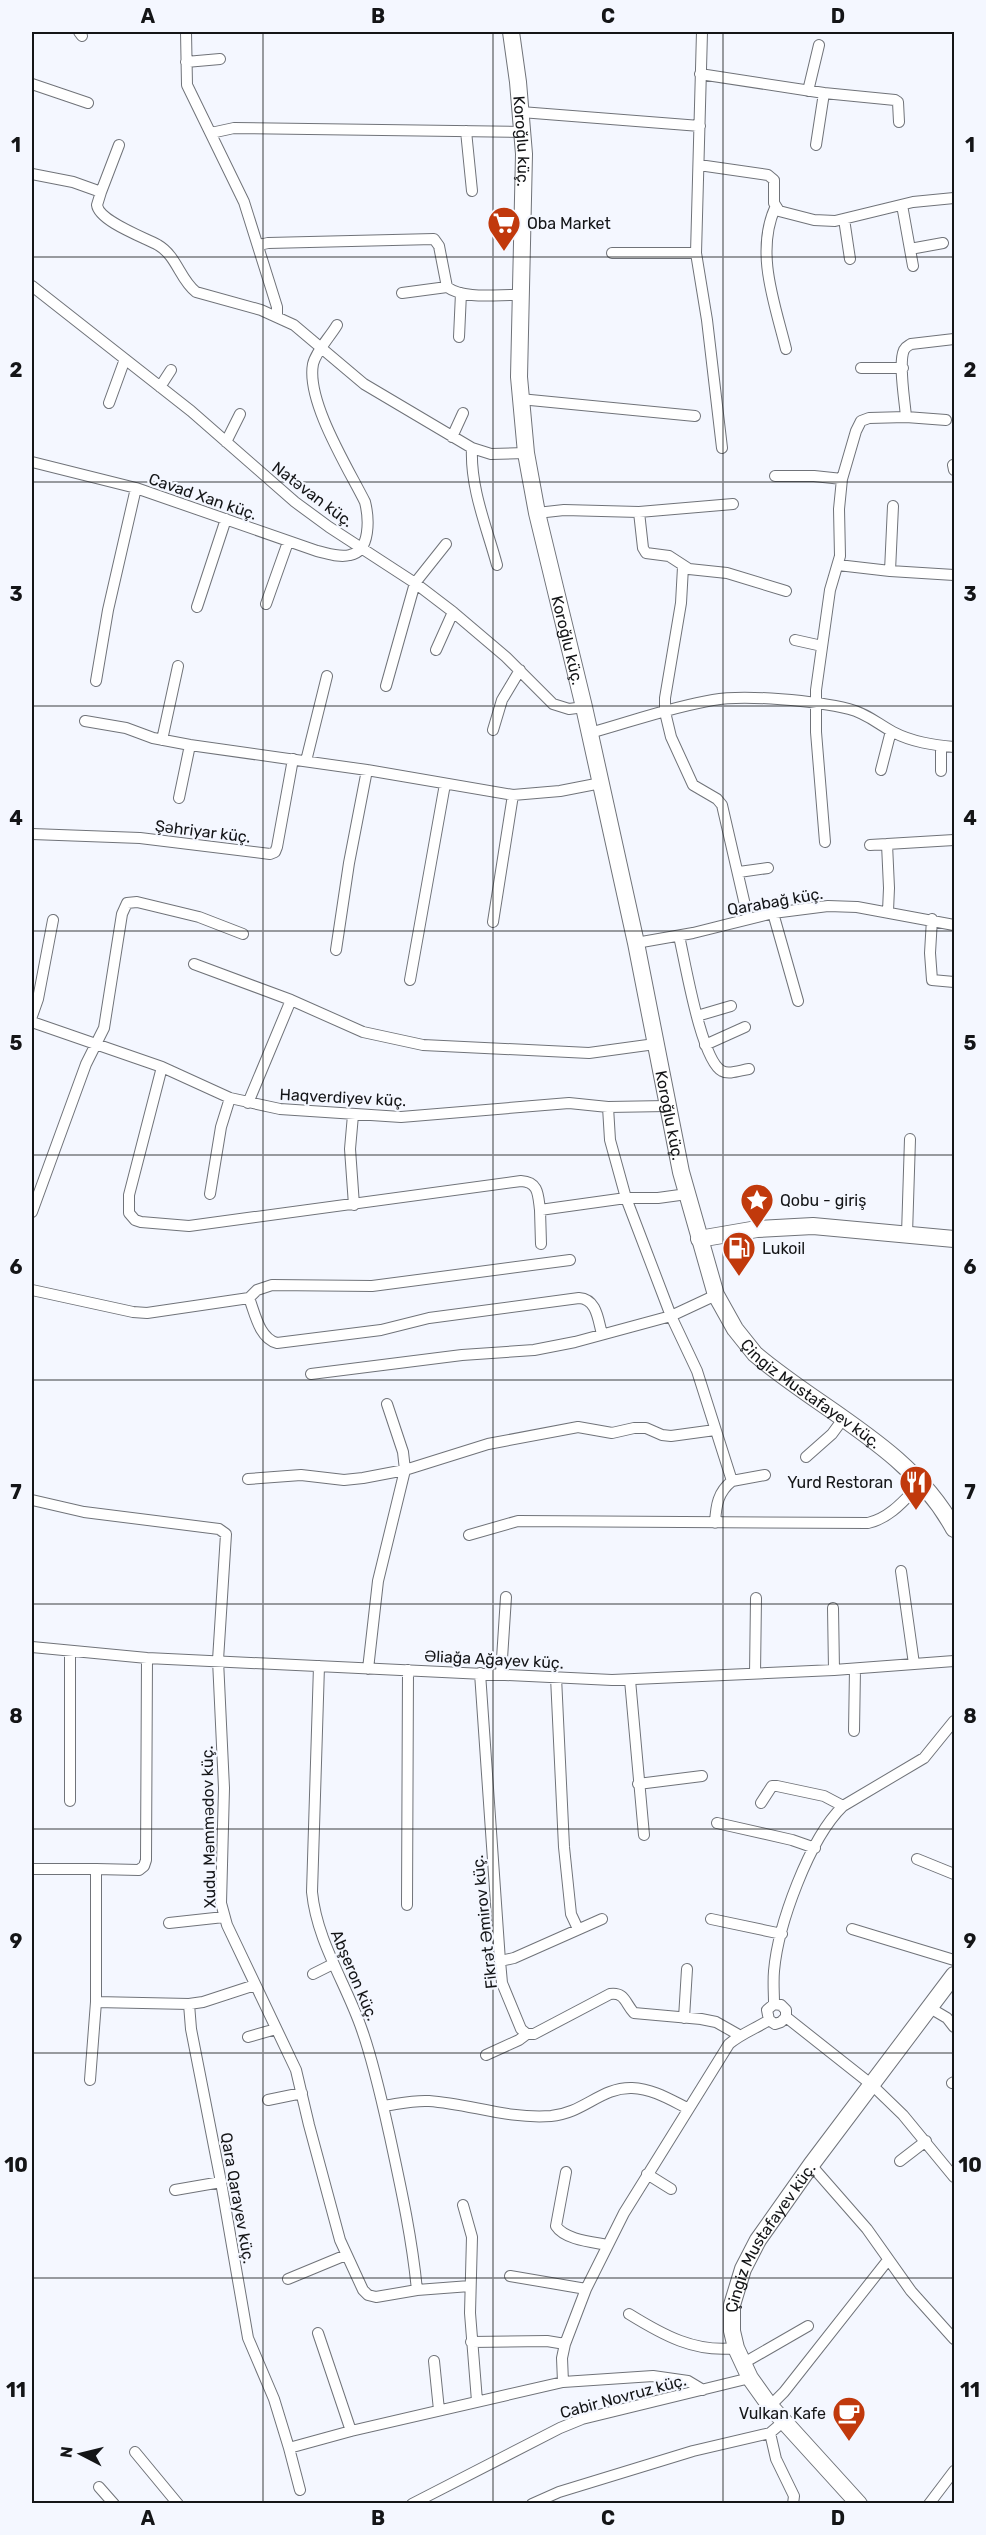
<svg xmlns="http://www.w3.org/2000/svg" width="986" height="2535" font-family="Rubik,sans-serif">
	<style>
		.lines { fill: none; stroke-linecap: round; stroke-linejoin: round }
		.street-casing { stroke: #707379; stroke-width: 12 }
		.secondary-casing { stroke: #707379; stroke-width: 18 }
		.street { stroke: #fff; stroke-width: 10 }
		.secondary { stroke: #fff; stroke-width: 16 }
		.grid { fill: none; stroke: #141517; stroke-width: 1.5; stroke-opacity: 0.55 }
		.labels { text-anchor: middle; stroke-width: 4.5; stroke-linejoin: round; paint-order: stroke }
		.street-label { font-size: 16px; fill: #141517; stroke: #f4f7ff }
		.poi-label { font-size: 16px; fill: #141517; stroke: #f4f7ff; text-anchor: start }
		.neatline { fill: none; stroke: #141517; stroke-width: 2 }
		.grid-label { font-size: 20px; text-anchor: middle; font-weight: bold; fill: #141517 }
	</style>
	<rect width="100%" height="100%" fill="#f4f7ff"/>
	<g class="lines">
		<defs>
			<path id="street" d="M79 32 82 36
				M186 32 187 85 244 202 277 307V316
				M702 32 696 253 707 320 722 448
				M186 62 220 59
				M700 74 824 93 895 100 898 102 899 122
				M32 84 88 103
				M808 91 819 45
				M521 112 700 126
				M466 131 472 191
				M211 133 234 128 523 132
				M816 145 824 93
				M699 165 768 175 774 180V203L779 211 814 220 835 221 913 202 954 198
				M32 174 73 182 101 192 97 205C99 221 143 237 158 245 177 256 180 280 196 292L261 310 294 325 364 384 472 448 491 454 526 453
				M101 192 119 145
				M902 205 913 266
				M775 208C755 253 775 304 786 349
				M844 219 850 259
				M259 245 268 243 434 239 439 246 447 287C465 300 499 294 521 295
				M910 249 943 243
				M612 253H696
				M32 286 191 411 295 502 329 527 415 583 453 612 506 657 553 704 569 709 584 707
				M402 293 447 287
				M459 337 461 293
				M861 368H903
				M160 387 171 370
				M520 399 695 416
				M109 403 125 359
				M906 417 946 420
				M452 437 463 413
				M226 442 240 414
				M472 448C470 488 487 528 497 565
				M32 462 136 488 317 551C327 553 339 558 350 555 371 551 369 518 365 502 348 468 306 401 313 364 316 351 330 337 337 325
				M953 465 954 470
				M775 476H814L842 479
				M639 512 643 548 646 553 669 556 689 569 727 573 786 591
				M537 513 564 510 639 512 733 504
				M838 565 890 571 954 575
				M683 567 681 603 665 698V712L671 737 693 785 717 799 722 805 748 918
				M890 571 893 506
				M266 604 288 542
				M197 607 226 519
				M795 640 822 646
				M436 650 453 612
				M96 681 108 610 136 488
				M386 686 415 583 446 544
				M85 721 126 728 153 738 190 745 367 770 513 795 560 791 601 783
				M493 730 502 700 520 670
				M590 733C630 722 671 707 713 700 745 694 817 701 849 709 866 713 878 724 893 732 912 742 933 745 954 747
				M162 740 178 666
				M306 761 327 676
				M881 770 891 731
				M941 771V746
				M179 798 190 745
				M32 834 140 838 270 854 275 852 277 847 293 759
				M825 842 816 732V690L830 590 840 556 839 509 842 479 856 431 861 421 869 418 906 417C905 402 898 363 904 350 906 346 908 346 911 344L954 339
				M870 845 887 844
				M739 872 768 868
				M888 911 889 888 887 844 954 840
				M773 913 798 1001
				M932 919 930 953 932 980 954 982
				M493 922 513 795
				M679 936C685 961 701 1060 722 1071 729 1075 741 1070 749 1069
				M636 943 693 933 773 913 828 906 857 907 954 925
				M336 950 349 863 367 770
				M194 964 291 1000 363 1032 423 1045 589 1053 655 1044
				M410 980 445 784
				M32 1016 38 999 53 920
				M697 1016 731 1006
				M32 1022 162 1067 230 1098 280 1109 401 1117 569 1103 608 1107 667 1106
				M705 1045 745 1027
				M162 1067 129 1195V1213L135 1220 141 1222 189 1226 521 1181C539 1182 538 1195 540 1210L626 1198H658L687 1194
				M248 1103 291 1000
				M608 1107 610 1140 626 1198 671 1316 697 1371 732 1481C718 1492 716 1505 715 1523
				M353 1115 350 1149 354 1205
				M210 1194 221 1127 230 1098
				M540 1210 541 1244
				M32 1212 86 1064 104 1028 122 914 127 903 137 902 199 917 243 934
				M907 1234 910 1139
				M32 1290 133 1312 147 1313 249 1298C255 1313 259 1338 277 1343L381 1330 429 1318 579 1298C597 1299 598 1320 602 1334
				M249 1298 257 1290 272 1285 372 1286 570 1260
				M311 1374 462 1355 534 1350 575 1342 671 1316 716 1295
				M806 1457 832 1434 843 1419
				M248 1479 301 1475 344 1480 363 1478 405 1470 488 1444 578 1427 612 1433 634 1428H646L662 1435 671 1436 715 1430
				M732 1481 765 1475
				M32 1500 84 1512 219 1529 226 1534 218 1660 224 1788 221 1903 227 1925 296 2070 309 2125 340 2240 363 2290 368 2295 376 2297 417 2290 470 2286
				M469 1535 518 1521 868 1523C891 1518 906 1498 922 1482
				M901 1571 914 1664
				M833 1608 834 1670
				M32 1647 147 1658 612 1680 834 1670 954 1661
				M70 1651V1801
				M147 1658 146 1860 144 1866 139 1870 96 1869V2002L189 2004 191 2029 221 2182 248 2338 274 2399 289 2448 351 2431 563 2382 653 2376 688 2381 703 2390
				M319 1666 312 1892C317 1942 346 1983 362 2030 374 2064 382 2101 390 2137 401 2188 412 2238 417 2290
				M368 1669 378 1581 405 1470 403 1452 387 1404
				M480 1673 500 1961 502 1983 521 2029 527 2034H534L610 1994C625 1992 625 2003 634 2013L701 2019 716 2022 739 2035
				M501 1674 506 1597
				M755 1674 756 1598
				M556 1677 564 1847 571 1914 578 1929
				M630 1680 644 1835
				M854 1731 855 1669
				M638 1784 702 1776
				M761 1803 772 1786H777L824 1796 843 1806
				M717 1823 792 1840 815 1848
				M917 1859 954 1874
				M32 1869H96
				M407 1905 408 1670
				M711 1919 782 1934
				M169 1923 224 1917
				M852 1929 954 1960
				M500 1961 514 1958 602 1919
				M313 1974 333 1964
				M189 2004 203 2002 255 1985
				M774 2004C774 1993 773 1982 774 1971 778 1925 809 1839 843 1806L924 1758 954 1721
				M930 2008 947 2018 954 2027
				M786 2017 781 2022 775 2024 769 2020 767 2010 774 2004 781 2005 786 2010V2017L872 2085 903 2115 954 2177
				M684 2018 687 1969
				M248 2037 276 2029
				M486 2055 519 2040 527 2034
				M90 2080 96 2002
				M952 2083 954 2082
				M268 2100 302 2093
				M383 2106C398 2104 413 2100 429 2101 471 2104 506 2119 551 2116 584 2113 601 2087 632 2088 653 2089 669 2099 687 2108
				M900 2161 926 2141
				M811 2165 867 2229 911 2291 954 2339
				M566 2172 556 2226C565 2240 593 2242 608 2245
				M647 2174 671 2189
				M175 2190 221 2182
				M463 2205 472 2237 470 2313 477 2401
				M510 2276 586 2289
				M288 2279 346 2255
				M629 2314C663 2335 695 2353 736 2348
				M318 2333 351 2431
				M471 2342 547 2341 565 2344
				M434 2361 439 2410
				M742 2364 808 2326
				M563 2382 562 2358 565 2344 586 2289 624 2213 729 2044C742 2033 755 2029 769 2020
				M770 2406 784 2392 888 2260
				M770 2433 776 2459 794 2496 793 2504
				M289 2448 300 2490
				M135 2452 178 2504
				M99 2487 114 2504
				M412 2504 560 2428 582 2419 750 2378
				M532 2504 559 2492 693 2451 770 2433 784 2421
				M929 2504 954 2471"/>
			<g id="secondary">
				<path id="s1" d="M511 32 518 82 524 154 519 377 526 453 537 513 584 707 636 943 681 1172 716 1295 735 1329 755 1354C822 1411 911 1449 954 1529"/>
				<path d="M699 1239 757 1229 813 1226 954 1239"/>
				<path id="s2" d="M859 2504 770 2406 750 2378 736 2348 732 2331V2305L743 2269 758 2240 811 2165 954 1975"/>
			</g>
		</defs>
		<use href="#street" class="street-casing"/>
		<use href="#secondary" class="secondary-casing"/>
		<use href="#street" class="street"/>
		<use href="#secondary" class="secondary"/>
	</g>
	<path class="grid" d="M263 32V2504M493 32V2504M723 32V2504M32 257H954M32 482H954M32 706H954M32 931H954M32 1155H954M32 1380H954M32 1604H954M32 1829H954M32 2053H954M32 2278H954"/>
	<defs>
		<symbol id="supermarket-pin" viewBox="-11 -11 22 30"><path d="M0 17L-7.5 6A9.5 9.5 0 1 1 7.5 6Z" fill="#c1390c" stroke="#f4f7ff"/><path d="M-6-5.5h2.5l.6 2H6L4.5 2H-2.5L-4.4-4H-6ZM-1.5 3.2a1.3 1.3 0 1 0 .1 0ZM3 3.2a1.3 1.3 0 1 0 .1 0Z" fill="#fff"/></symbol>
		<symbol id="sight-pin" viewBox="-11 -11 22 30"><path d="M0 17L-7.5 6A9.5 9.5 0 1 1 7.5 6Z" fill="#c1390c" stroke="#f4f7ff"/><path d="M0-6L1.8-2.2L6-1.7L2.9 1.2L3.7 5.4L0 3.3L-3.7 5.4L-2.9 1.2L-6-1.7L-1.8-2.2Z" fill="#fff"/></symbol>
		<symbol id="fuel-pin" viewBox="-11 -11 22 30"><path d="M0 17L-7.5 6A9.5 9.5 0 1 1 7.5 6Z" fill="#c1390c" stroke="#f4f7ff"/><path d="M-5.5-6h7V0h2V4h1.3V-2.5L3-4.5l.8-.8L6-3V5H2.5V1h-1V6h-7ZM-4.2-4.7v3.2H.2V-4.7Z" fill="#fff"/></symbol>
		<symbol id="restaurant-pin" viewBox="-11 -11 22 30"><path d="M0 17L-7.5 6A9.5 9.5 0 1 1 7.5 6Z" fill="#c1390c" stroke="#f4f7ff"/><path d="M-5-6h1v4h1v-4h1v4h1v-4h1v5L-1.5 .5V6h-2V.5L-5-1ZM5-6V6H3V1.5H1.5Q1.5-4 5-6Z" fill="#fff"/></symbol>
		<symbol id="cafe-pin" viewBox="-11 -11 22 30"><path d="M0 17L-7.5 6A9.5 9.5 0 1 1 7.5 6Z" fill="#c1390c" stroke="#f4f7ff"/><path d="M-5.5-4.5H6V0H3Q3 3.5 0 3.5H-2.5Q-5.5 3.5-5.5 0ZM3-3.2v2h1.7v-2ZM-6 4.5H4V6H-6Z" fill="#fff"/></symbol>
	</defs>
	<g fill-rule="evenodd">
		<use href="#supermarket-pin" x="485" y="204" width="38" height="52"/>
		<use href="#sight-pin" x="738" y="1181" width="38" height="52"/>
		<use href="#fuel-pin" x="720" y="1229" width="38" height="52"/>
		<use href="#restaurant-pin" x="897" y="1463" width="38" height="52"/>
		<use href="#cafe-pin" x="830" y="2394" width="38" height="52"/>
	</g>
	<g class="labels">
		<g class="street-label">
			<text dy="6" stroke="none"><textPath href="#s1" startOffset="110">Koroğlu küç.</textPath></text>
			<text transform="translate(313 494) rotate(37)" y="6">Natəvan küç.</text>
			<text transform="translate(203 496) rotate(19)" y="6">Cavad Xan küç.</text>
			<text dy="6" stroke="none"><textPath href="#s1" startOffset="614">Koroğlu küç.</textPath></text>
			<text transform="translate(203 831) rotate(7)" y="6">Şəhriyar küç.</text>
			<text transform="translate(775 901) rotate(-10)" y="6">Qarabağ küç.</text>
			<text transform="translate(343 1097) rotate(3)" y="6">Haqverdiyev küç.</text>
			<text dy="6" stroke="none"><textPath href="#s1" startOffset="1100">Koroğlu küç.</textPath></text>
			<text dy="6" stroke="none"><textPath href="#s1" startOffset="1425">Çingiz Mustafayev küç.</textPath></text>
			<text transform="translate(494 1659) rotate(3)" y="6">Əliağa Ağayev küç.</text>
			<text transform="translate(208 1827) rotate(-91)" y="6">Xudu Məmmədov küç.</text>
			<text transform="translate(484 1922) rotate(-96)" y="6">Fikrət Əmirov küç.</text>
			<text transform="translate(355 1975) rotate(67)" y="6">Abşeron küç.</text>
			<text transform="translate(238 2198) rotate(80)" y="6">Qara Qarayev küç.</text>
			<text dy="6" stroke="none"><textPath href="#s2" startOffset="321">Çingiz Mustafayev küç.</textPath></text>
			<text transform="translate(623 2396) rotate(-15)" y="6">Cabir Novruz küç.</text>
		</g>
		<g class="poi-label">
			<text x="527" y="229">Oba Market</text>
			<text x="780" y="1206">Qobu - giriş</text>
			<text x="762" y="1254">Lukoil</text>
			<text x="893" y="1488" text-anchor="end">Yurd Restoran</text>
			<text x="826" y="2419" text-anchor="end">Vulkan Kafe</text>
		</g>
	</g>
	<rect width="986" height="2535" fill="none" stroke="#f4f7ff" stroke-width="66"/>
	<g transform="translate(81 2454) rotate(277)" stroke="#f4f7ff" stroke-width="4.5" paint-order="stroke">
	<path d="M0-4.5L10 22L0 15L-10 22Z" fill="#141517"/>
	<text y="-9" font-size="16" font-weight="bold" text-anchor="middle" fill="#141517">N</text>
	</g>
	<rect x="33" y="33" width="920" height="2469" class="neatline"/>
	<g class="grid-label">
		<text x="148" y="23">A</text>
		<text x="378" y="23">B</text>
		<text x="608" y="23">C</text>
		<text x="838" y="23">D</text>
		<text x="16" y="152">1</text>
		<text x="970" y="152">1</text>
		<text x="16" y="377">2</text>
		<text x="970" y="377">2</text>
		<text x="16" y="601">3</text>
		<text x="970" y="601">3</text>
		<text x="16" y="825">4</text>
		<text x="970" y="825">4</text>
		<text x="16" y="1050">5</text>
		<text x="970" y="1050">5</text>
		<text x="16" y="1274">6</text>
		<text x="970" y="1274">6</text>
		<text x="16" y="1499">7</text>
		<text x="970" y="1499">7</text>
		<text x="16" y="1723">8</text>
		<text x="970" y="1723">8</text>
		<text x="16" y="1948">9</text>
		<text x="970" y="1948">9</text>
		<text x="16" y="2172">10</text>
		<text x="970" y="2172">10</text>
		<text x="16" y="2397">11</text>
		<text x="970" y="2397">11</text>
		<text x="148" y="2525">A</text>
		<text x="378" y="2525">B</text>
		<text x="608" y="2525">C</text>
		<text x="838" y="2525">D</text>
	</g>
</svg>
